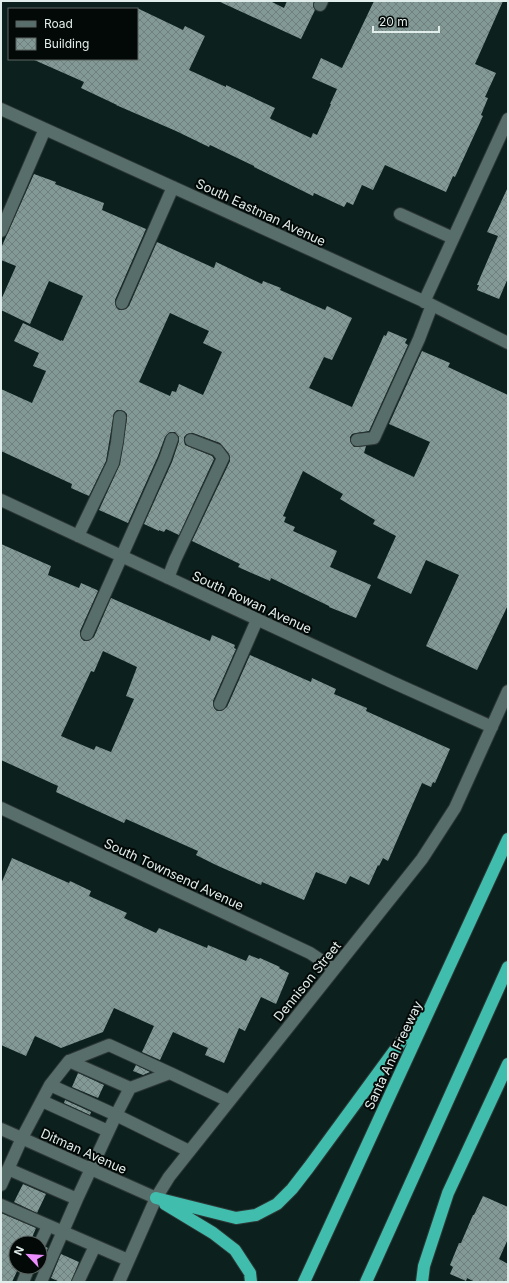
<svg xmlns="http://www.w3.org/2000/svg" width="509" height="1283" font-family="Inter,sans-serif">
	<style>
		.building { fill: url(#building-cross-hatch); fill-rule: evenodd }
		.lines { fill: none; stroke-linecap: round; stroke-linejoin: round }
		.minor-casing { stroke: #2d3735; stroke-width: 14 }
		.highway-casing { stroke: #2d3735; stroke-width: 14 }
		.minor { stroke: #586e6a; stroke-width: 12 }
		.highway { stroke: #41bdae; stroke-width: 12 }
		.labels { text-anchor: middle; stroke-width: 4; stroke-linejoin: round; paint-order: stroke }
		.street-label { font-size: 13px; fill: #e1edeb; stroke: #030907 }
	</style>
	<defs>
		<pattern id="building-cross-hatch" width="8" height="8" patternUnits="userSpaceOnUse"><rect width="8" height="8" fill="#829995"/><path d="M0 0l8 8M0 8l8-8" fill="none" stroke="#6f807d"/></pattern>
	</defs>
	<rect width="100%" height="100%" fill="#0c211e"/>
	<path class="building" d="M218 1H270L284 8 287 1H314L313 6 315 10 301 39Z
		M374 1H503L475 64 496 73 485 97 488 98 481 115 483 116 455 177 453 176 446 192 385 165 373 190 362 185 353 205 347 202 344 207 314 193 313 196 254 167V166L210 145 209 147 176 131 116 105H117L81 88 84 82 32 59H137V8L183 30 185 26 205 36 189 70 226 87V85L275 108 270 118 271 119 311 138 313 133 317 135 331 104H330L337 89 312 78 321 58 342 68Z
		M34 174 56 182 55 184 96 200 104 203 102 210 146 229 115 300 116 307 119 310 126 309 129 306 157 242 214 268 216 262 262 284 263 281 281 288 280 290 325 310 327 306 352 318 332 360 324 357 309 388 352 407 384 335 386 336 388 331 407 339 405 343 408 345 369 431 356 433 352 434 350 437V441L354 447 366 446 364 453 386 464 414 477 430 442 389 424 422 351 450 363 448 367 508 395V605L477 670 426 646 459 575 426 560 411 594 377 578 396 536 373 524 375 520 340 499 343 494 303 471 283 516 286 517 284 522 295 527 293 531 337 551 330 567 371 585 356 618 329 607V606L271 578 270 581 238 567 240 564 192 541 230 461V457L229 454 220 443 193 433 187 434 184 437V441L185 445 212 456 214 459 179 535 166 529 164 532 159 530V531L144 524 172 462 179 441V437L175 432H170L165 437 158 456 128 523 99 510 120 464 127 418V414L124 411 117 410 114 413 106 461 89 496 71 488 72 484 1 451V389L32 403 46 371 33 366 39 353 14 341 23 323 61 341V340L63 341 83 296 49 281 30 324 1 310V300L16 266 1 260V248ZM170 313 209 331 203 343 222 352 203 395 179 384 176 392 172 391 170 396 139 382Z
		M508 187V278L499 299 477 290 479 285H477L498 236 487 232Z
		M1 544 51 566 48 575 79 588 81 583 97 590 98 591 80 631 81 638 84 641H88L94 637 111 598 210 641 212 635 235 645 234 648 236 649 213 701 214 708 217 711H221L227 707 250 655 311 682 312 678 336 689 334 694 367 708 366 711 450 749 435 783 433 782 431 787 422 783 388 861 383 858 379 866 378 865 369 885 350 876 346 884 316 872 304 900 262 882 261 885 216 865 196 855 198 851 126 819 124 823 56 792 58 786 1 760ZM103 651 137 667 126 696 134 699 111 752 96 746 94 750 61 736 91 671 94 672Z
		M12 858 69 883 70 881 91 891 89 896 127 913 124 918 156 933 159 928 207 948 208 945 246 961 249 955 259 959 260 958 280 967 279 968 289 973 276 1004 261 997 245 1031 239 1028 224 1063 205 1055 208 1048 173 1032 160 1060 142 1052 154 1026 114 1008 103 1032 61 1048 35 1036 26 1056 1 1045V884Z
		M136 1065 150 1072 143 1075 133 1071Z
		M78 1073 104 1085 98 1098 72 1087Z
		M65 1100 91 1112 90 1115 64 1103Z
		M23 1184 46 1194 37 1213 14 1202Z
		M483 1196 508 1207V1239L499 1259 508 1264V1282H475L467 1278 466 1281 450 1274 453 1267 450 1265 459 1243H461L473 1215H474Z
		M1 1213 36 1228 31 1240 33 1241V1243H16V1267H19L12 1282H1Z
		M46 1247 48 1248 40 1265V1250L44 1249Z
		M61 1254 79 1262 71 1282H60L51 1278Z"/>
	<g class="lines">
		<defs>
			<path id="minor" d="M320 5 322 1
				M1 109 432 305 508 343
				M400 214 453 238
				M1 231 45 129
				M424 302 508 119
				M122 303 173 187
				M357 440 374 438 419 339 432 305
				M1 500 392 682 492 727
				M78 536 113 463 117 442 120 417
				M168 578 175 560 223 458 217 450 191 440
				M87 634 165 459 172 439
				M220 704 257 620
				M1 808 310 953 334 969
				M69 1061 109 1045 170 1073
				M50 1085 116 1115 130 1088
				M42 1101 108 1131
				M1 1129 156 1198
				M8 1169 77 1199 116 1115 189 1151
				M1 1185 22 1138 50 1085 69 1061 130 1088 170 1073 229 1101
				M1 1205 128 1260
				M40 1243 48 1226
				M23 1282 29 1267
				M41 1282 77 1199
				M78 1282 95 1246
				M119 1282 156 1198 169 1177 422 859 455 808 508 691"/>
			<path id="highway" d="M156 1198 236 1218 256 1215 277 1204 292 1189 309 1167 422 1013
				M165 1204 213 1233 235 1250 250 1273 251 1282
				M304 1282 508 839
				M366 1282 508 967
				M422 1282 424 1266 448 1193 508 1064"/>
		</defs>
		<use href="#minor" class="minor-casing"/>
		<use href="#highway" class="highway-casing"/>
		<use href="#minor" class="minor"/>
		<use href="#highway" class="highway"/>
	</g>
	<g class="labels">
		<g class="street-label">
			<text transform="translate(261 212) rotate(25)" y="5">South Eastman Avenue</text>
			<text transform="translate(252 602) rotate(25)" y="5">South Rowan Avenue</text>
			<text transform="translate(174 874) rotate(25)" y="5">South Townsend Avenue</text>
			<text transform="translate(307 981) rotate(-51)" y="5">Dennison Street</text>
			<text transform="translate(393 1055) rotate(-65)" y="5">Santa Ana Freeway</text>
			<text transform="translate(84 1151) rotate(24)" y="5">Ditman Avenue</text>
		</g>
	</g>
	<rect width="509" height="1283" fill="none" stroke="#e1edeb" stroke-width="4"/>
	<rect x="8" y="8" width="130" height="52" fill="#030907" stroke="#5c6462"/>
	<rect x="16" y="21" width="20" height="6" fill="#586e6a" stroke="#5c6462"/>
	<text x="44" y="28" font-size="12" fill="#e1edeb">Road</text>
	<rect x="16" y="38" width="20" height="12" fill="url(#building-cross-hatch)" stroke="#5c6462"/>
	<text x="44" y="48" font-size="12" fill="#e1edeb">Building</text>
	<g transform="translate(28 1255) rotate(295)"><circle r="19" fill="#030907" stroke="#5c6462"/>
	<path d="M0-3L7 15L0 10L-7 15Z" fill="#eb8dfc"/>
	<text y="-6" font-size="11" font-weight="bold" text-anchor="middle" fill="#e1edeb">N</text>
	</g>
	<path d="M373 26v6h66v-6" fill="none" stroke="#e1edeb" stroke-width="2"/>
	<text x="379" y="26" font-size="12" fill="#e1edeb" stroke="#030907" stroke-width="3" paint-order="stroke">20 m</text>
</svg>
